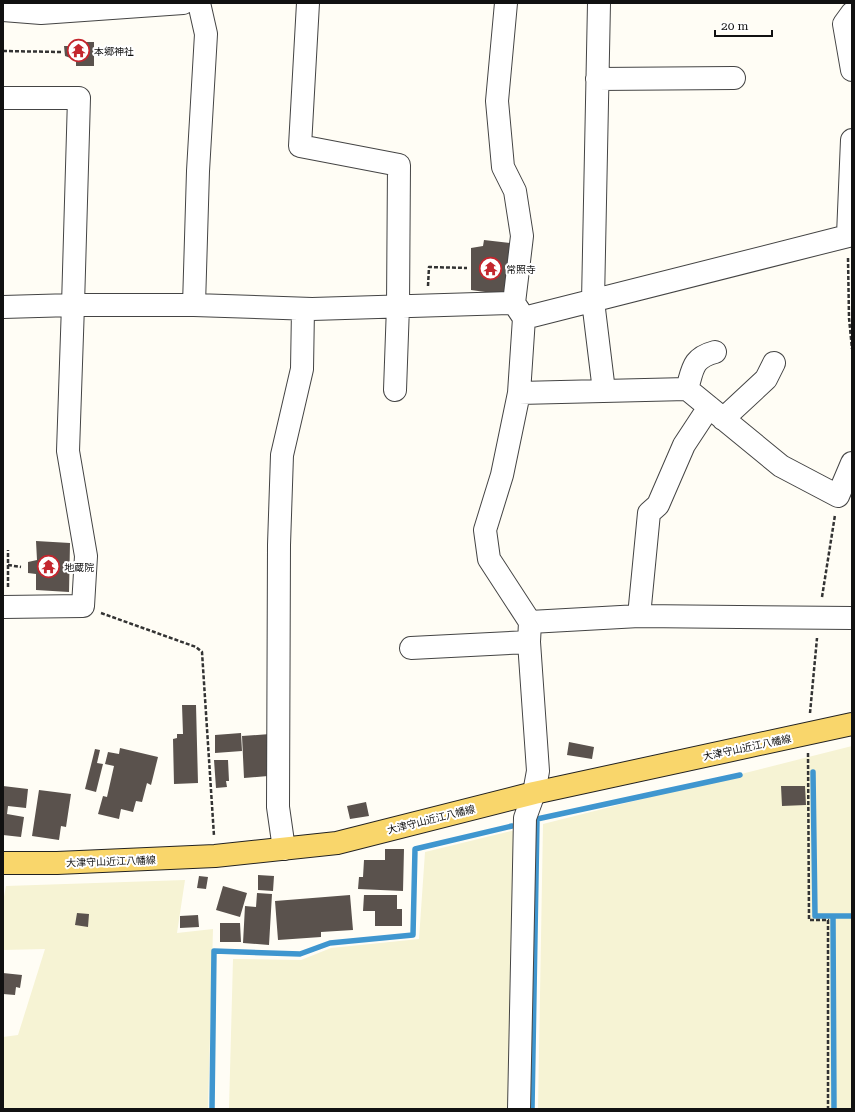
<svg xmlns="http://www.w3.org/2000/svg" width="855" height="1112" font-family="'Roboto Serif','Noto Sans JP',serif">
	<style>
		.farmland { fill: #f6f3d4 }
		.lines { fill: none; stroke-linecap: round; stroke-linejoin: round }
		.stream { stroke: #3f96cf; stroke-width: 5.5 }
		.building { fill: #5a524d }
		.minor-casing { stroke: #444; stroke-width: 24 }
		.major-casing { stroke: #222; stroke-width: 24 }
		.path { stroke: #333; stroke-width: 2.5; stroke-dasharray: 4 2; stroke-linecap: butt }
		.minor { stroke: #fff; stroke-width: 22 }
		.major { stroke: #f9d66b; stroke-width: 22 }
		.labels { text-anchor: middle; stroke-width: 4; stroke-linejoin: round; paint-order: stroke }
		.poi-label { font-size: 10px; fill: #111; stroke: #fff; text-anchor: start }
		.street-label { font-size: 10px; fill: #111; stroke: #fff }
	</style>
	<rect width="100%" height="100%" fill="#fffdf5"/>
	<path class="farmland" d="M852 746V1109H538L543 824Z
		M519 829 512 1109H229L233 959 301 960 331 948 419 939 425 852Z
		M185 880 177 933 213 929 208 1109H3V1037L18 1035 45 949 3 950V902L6 886Z"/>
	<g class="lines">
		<path class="stream" d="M813 772 815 916H852
			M833 916 834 1109
			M212 1109 214 951 300 954 330 943 413 935 415 849 512 826
			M532 1109 537 819 740 775"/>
	</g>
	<path class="building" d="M76 42H94V66H76V60L65 56 64 46H76Z
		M484 240 511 243 507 295 471 290V248L483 246Z
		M36 541 70 543 69 592 36 590V574L28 573V562L37 560Z
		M182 705H196L198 783 174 784 173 739 177 738V734H183Z
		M241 733 242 751 215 753V735Z
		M270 734 268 776 244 778 242 736Z
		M569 742 594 747 592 759 567 755Z
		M120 748 158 757 151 785 147 783 142 802 136 801 133 812 121 809 119 819 98 814 103 796 107 797 114 766 105 764 108 752 119 754Z
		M95 749 100 750 97 763 103 764 96 792 85 789Z
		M214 760H228L229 781H226L227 787 216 788Z
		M3 786 28 789 26 808 8 806 7 814 24 817 21 837 3 835Z
		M781 786H805L806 805 782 806Z
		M39 790 71 794 66 827 61 826 59 840 32 836Z
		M366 802 369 816 350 819 347 806Z
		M385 849H404L403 891 358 889 359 877H363L364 860H385Z
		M258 875 274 876 273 891 258 890Z
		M199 876 208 877 206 889 197 888Z
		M223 886 247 893 240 917 216 910Z
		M257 893 272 894 269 945 243 943 245 906 256 907Z
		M350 895 353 930 321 932V937L278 940 275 901Z
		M364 895H397V909H402V926H375V911H363Z
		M77 913 89 914 88 927 75 925Z
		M198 915 199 927 180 928V916Z
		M220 923H240L241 942H220Z
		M3 973 22 975 20 988 16 987 15 995 3 994Z"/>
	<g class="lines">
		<defs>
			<path id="minor" d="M308 3 300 146 399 165 398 306 395 390
				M506 3 497 101 503 167 515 191 522 236 514 303 524 318 852 235
				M599 3 593 301 604 391
				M3 10 41 13 183 3
				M852 13 844 24 852 70
				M597 79 734 78
				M3 98H79L73 305 3 307
				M848 235 852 140
				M194 305 198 171 206 34 199 3
				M687 389C693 369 692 358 715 352
				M519 393 687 389 781 466 838 496 852 463
				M723 419 766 379 774 363
				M3 607 83 606 86 556 68 451 73 305H194L312 309 514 303
				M639 616 649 513 658 505 684 445 709 407
				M530 622 639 616 852 618
				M411 648 529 642
				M284 849 278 807 279 545 282 455 302 369 303 309
				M519 1109 525 818 534 793 538 771 529 642 530 622 489 559 485 530 502 475 519 393 524 318"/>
			<path id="major" d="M3 863H57L215 856 337 843 534 793 852 724"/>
		</defs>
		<use href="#minor" class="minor-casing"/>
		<use href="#major" class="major-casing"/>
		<path class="path" d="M3 51 61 52
			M848 258 849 318 852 349
			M428 286 429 267 467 268
			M8 565 21 567
			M8 587V550
			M822 597 835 515
			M101 613 196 647 202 652 214 836
			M810 713 817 638
			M808 753 809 920H828V1109"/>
		<use href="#minor" class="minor"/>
		<use href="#major" class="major"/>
	</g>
	<defs>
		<symbol id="temple-ring" viewBox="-11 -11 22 22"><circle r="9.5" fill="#fff" stroke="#c4262e" stroke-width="1.5"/><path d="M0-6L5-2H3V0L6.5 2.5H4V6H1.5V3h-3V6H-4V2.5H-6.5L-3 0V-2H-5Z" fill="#c4262e"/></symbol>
	</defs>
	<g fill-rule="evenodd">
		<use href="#temple-ring" x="66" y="38" width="25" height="25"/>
		<use href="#temple-ring" x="478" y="256" width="25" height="25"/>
		<use href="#temple-ring" x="36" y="554" width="25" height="25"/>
	</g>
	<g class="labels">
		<g class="poi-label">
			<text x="94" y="55">本郷神社</text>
			<text x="506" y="273">常照寺</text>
			<text x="64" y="571">地蔵院</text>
		</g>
		<g class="street-label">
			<text transform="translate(747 747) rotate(-12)" y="4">大津守山近江八幡線</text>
			<text transform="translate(431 819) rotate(-14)" y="4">大津守山近江八幡線</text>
			<text transform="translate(111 861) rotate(-2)" y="4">大津守山近江八幡線</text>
		</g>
	</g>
	<rect width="855" height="1112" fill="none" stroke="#111111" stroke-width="8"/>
	<path d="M715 30v6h57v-6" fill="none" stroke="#111111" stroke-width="2"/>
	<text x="721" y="30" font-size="12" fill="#111111" stroke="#ffffff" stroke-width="3" paint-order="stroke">20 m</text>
</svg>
